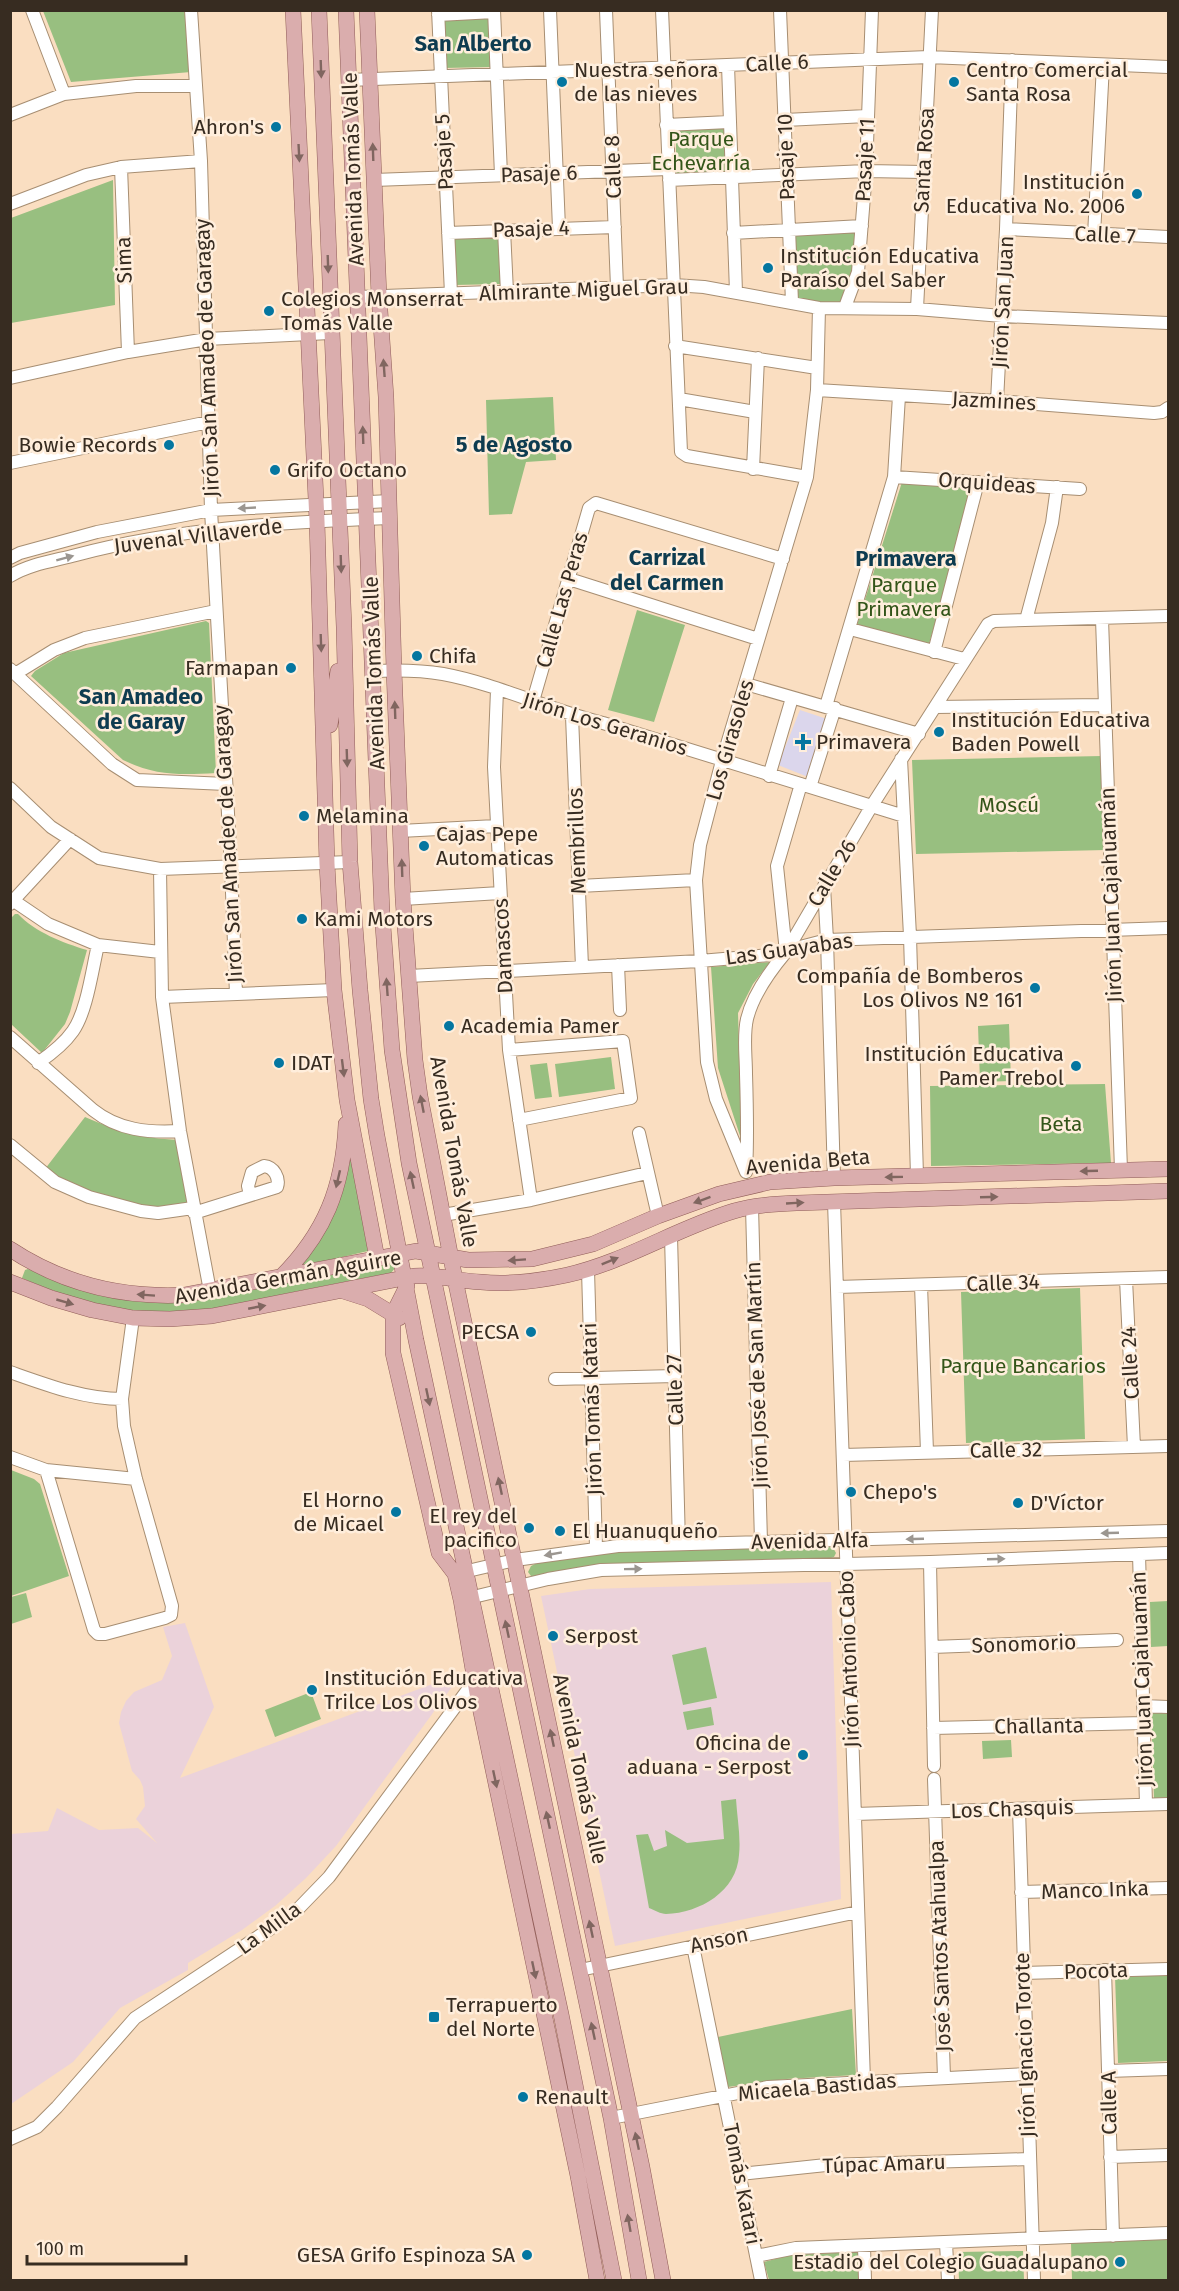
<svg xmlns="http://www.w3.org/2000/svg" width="1179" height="2291" font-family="'Fira Sans',sans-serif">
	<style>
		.industrial { fill: #ebd2da }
		.medical { fill: #dbd6ec }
		.green { fill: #98bf80 }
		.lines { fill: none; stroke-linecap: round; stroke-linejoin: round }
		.minor-casing { stroke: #a78e72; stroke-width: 14 }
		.major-casing { stroke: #915d58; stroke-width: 16 }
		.minor { stroke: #fff; stroke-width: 12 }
		.major { stroke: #daadad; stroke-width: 15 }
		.oneway { fill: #806660 }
		.oneway2 { fill: #9b9690 }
		.poi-dot { fill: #0476a0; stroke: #ffeedc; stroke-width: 2 }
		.labels { text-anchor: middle; stroke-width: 5; stroke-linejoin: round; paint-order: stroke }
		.street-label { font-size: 21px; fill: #372c21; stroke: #ffeedc }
		.poi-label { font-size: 21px; fill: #372c21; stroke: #ffeedc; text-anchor: start }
		.park-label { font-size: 21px; fill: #335519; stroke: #ffeedc }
		.neighbourhood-label { font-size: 22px; font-weight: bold; fill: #0e3c50; stroke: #ffeedc }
	</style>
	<rect width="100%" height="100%" fill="#fadec1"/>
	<path class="industrial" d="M831 1582 841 1899 615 1946 541 1596 590 1589Z
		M185 1623 214 1707 180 1778 462 1673 336 1846 306 1878 275 1906 242 1930 188 1963V1970L120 2008 73 2062 11 2104V1834L48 1831 57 1808 99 1830 138 1828 157 1843 136 1819 145 1806 143 1787 140 1780 132 1771 119 1723 121 1712 126 1701 134 1692 162 1680 172 1656 163 1627Z"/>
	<path class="medical" d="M800 710 827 719 808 777 778 765Z"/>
	<path class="green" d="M43 11H187L191 72 71 82Z
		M491 18 492 67 444 68 443 20Z
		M724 128 727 173 676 175V130Z
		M113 180 115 305 11 323V218Z
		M793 233H859L857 262 843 304 795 300Z
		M500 237 502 284 455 285 452 238Z
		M553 397 556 460 526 462 512 514 489 515 486 400Z
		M902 482 970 487 964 520 929 644 857 625Z
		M637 610 685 625 654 722 608 710Z
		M206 621 209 623 216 773C180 775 156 776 123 760L31 676 35 671 64 653Z
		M1102 756 1106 850 916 854 912 760Z
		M15 914H18C35 932 63 943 87 950L70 1012 65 1024 42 1053 11 1024 10 919Z
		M770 962 753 984 738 1013 742 1142 718 1068 711 967Z
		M1009 1024 1011 1081 980 1082 978 1026Z
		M611 1057 615 1089 559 1097 555 1064Z
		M547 1063 552 1097 535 1099 530 1065Z
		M1105 1084 1111 1163 931 1166 930 1086Z
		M85 1117C120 1132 141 1138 178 1140L189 1208H143L72 1187 45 1169Z
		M351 1151 368 1251 300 1267Z
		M395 1263 396 1267 391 1273C347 1281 304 1290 260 1299 233 1305 206 1312 178 1313 124 1314 71 1300 22 1278L25 1270 28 1269 54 1280 178 1302 223 1296 306 1277Z
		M1080 1288 1085 1439 966 1443 961 1292Z
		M11 1470 34 1479 40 1484 69 1576 11 1596Z
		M832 1546 836 1553 834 1557 828 1559 538 1576H531L528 1572 531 1566 537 1563 596 1552Z
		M26 1593 32 1617 11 1624V1597Z
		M1168 1601V1646L1151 1647 1150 1602Z
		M706 1647 717 1698 683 1705 672 1655Z
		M311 1692 321 1719 275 1737 265 1710Z
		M711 1707 714 1725 687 1730 683 1712Z
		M1168 1710V1798L1154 1799 1151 1711Z
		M1011 1740 1012 1757 983 1759 982 1741Z
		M736 1799C737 1817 741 1837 739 1855 737 1891 700 1913 666 1914 661 1914 654 1910 649 1908L636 1835 648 1834 654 1851 667 1846 665 1830 687 1843 724 1839 721 1801Z
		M1115 1976H1168V2061L1118 2063Z
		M852 2009 856 2075 786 2079 728 2087 718 2037Z
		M1168 2238V2280H1072L1071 2243Z
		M1023 2251 1024 2280H959L958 2252Z
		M858 2252 859 2280H769L764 2262 790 2255Z"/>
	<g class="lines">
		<defs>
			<path id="minor" d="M32 10 64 94
				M191 10 201 161 211 510 231 867 236 994
				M438 10 451 294
				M494 10 501 175
				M550 10 559 228
				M606 10 617 287
				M662 10 681 452 687 456 807 477
				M780 10 792 302
				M438 15 494 12
				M728 65 736 292
				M349 80 929 57 1168 67
				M10 115 64 94 136 86H195
				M785 120 867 116
				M666 125 729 122
				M121 167 128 352
				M374 180 668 169
				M669 180 866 171 924 172
				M10 204 86 175 121 167 201 161
				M1006 229 1168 237
				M504 230 507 292
				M448 233 615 227
				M733 233 862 226
				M1094 235 1103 65
				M358 297 674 285 704 287 819 308 917 309 1002 316 1168 323
				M845 307 858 272 866 171 872 10
				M917 309 932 10
				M675 346 817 368
				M10 378 128 352 207 339 330 333
				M817 390 997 401 1154 413 1162 412 1168 408
				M679 399 755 412
				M997 401 1006 229 1012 60
				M10 463 209 422
				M753 469 758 358
				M894 477 1080 489
				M10 558 20 553 97 532 211 510 390 501
				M10 576C30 564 53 561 76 555 177 528 285 522 390 518
				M569 579 758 639
				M1102 619 1121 1170
				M1026 620 1052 523 1057 487
				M850 629 964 659
				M934 652 978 482
				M10 669 112 764 137 780 226 784
				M373 671C396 670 420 670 443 674 497 684 549 710 603 723L904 816
				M15 674 54 650 85 638 216 611
				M746 684 919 734
				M497 690 494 767 509 1050 531 1200
				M533 701 589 508 596 503 783 559
				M826 706 894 477 899 396
				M935 707 1105 705
				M572 716 582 967
				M901 759 910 936 917 1176
				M769 776 792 698
				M810 787 835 708
				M10 788 51 827 99 858 160 869 350 862
				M400 831 496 826
				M160 869 162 997 180 1131 210 1291
				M579 886 696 880
				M824 886 827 940 834 1178
				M403 899 500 893
				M14 901 48 924 98 945 160 952
				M10 904 70 839
				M786 952 777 866 801 784
				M618 965 620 1010
				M409 976 700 961 769 955 827 940 1168 928
				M162 997 334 990
				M10 1037 93 1110C118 1130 148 1133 180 1131
				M509 1050 623 1041 631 1098 519 1120
				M38 1063C51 1054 64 1044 73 1031 87 1011 92 970 98 945
				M639 1133 658 1216
				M10 1145 55 1182 89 1197 141 1211 158 1213 193 1208
				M746 1170C748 1138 747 1106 746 1074 746 1056 743 1036 747 1019 753 994 770 971 786 952L871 807 988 624 994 621 1168 616
				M746 1172 716 1099 707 1062 696 880 700 845 722 761 807 477 817 390 819 308
				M834 1202 864 2081
				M752 1207 761 1542
				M194 1213 277 1187C280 1178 274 1167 264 1166L252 1172 248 1186 250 1195
				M443 1215 531 1200 647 1173
				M671 1236 679 1544
				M588 1270 596 1548
				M1126 1279 1134 1447
				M921 1285 927 1452
				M837 1287 1168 1277
				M10 1372C47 1385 84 1399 122 1399
				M555 1379 675 1376
				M843 1455 1168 1446
				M10 1457 46 1470 136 1479
				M46 1470 94 1630 98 1634H105L165 1618 171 1615 172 1606 136 1479 124 1426 122 1399 133 1318
				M1139 1554 1146 1804
				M930 1562 934 1766
				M459 1573 515 1560 618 1546 1168 1531
				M465 1599 548 1579 601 1570 930 1562 1168 1553
				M932 1647 1117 1640
				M1143 1706 1168 1707
				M933 1728 1144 1723
				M934 1779 944 2078
				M1019 1809 1034 2280
				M855 1814 1168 1804
				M1021 1892 1168 1888
				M693 1946 761 2280
				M580 1970 858 1912
				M1105 1970 1113 2236
				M1023 1973 1168 1969
				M1108 2071 1168 2069
				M611 2118 768 2087 1026 2074
				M10 2139 37 2127 57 2107 135 2018 279 1923 299 1908 329 1877 475 1680 478 1679
				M1110 2157 1168 2155
				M740 2174 826 2165 1029 2159
				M946 2243 948 2280
				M864 2246 865 2280
				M756 2256 796 2248 1168 2233"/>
			<path id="major" d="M293 10 317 521 327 864 334 990 347 1100 377 1258
				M319 10 344 627 350 862 360 990 371 1099 377 1136 416 1340 561 2014 614 2280
				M346 10 382 912 392 1050 409 1163 611 2118 639 2280
				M367 10 379 296 386 397 394 670 403 899 415 1060 420 1096 455 1279 642 2167 663 2280
				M330 725 338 671
				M10 1249C63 1284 121 1298 184 1295L416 1251 468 1260 532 1259 593 1244 658 1216 719 1194 770 1182 834 1178 1168 1169
				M280 1278C325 1233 343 1188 346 1124
				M10 1282 51 1298 92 1310 133 1318 170 1319 212 1316 414 1276C438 1274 457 1281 481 1282 510 1285 539 1281 567 1275 625 1262 677 1228 734 1211 754 1205 776 1204 797 1203L1168 1191
				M407 1286 393 1314V1353L439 1553 455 1574 461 1600 477 1693 578 2176 597 2280
				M343 1291 368 1299 399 1318"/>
		</defs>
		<use href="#minor" class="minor-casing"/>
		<use href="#major" class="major-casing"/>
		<use href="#minor" class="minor"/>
		<use href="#major" class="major"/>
	</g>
	<defs><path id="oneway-solid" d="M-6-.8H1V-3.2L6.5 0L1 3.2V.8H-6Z" transform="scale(1.5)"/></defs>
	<g class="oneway">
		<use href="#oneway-solid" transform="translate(321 69) rotate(88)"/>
		<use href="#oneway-solid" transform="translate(373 152) rotate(-92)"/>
		<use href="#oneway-solid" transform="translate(299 153) rotate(87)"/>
		<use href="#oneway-solid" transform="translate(328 264) rotate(88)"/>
		<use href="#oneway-solid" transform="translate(384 368) rotate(-94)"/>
		<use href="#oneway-solid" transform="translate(363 435) rotate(-92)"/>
		<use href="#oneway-solid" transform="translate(341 564) rotate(88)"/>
		<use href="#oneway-solid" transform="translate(321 643) rotate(88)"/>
		<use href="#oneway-solid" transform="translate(395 710) rotate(-92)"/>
		<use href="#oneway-solid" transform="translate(347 758) rotate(88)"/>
		<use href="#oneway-solid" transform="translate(402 868) rotate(-92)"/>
		<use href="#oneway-solid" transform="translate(387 987) rotate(-94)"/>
		<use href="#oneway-solid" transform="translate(343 1068) rotate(83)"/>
		<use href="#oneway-solid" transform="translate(422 1104) rotate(-101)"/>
		<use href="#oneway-solid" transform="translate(1089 1171) rotate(178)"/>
		<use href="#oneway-solid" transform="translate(894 1177) rotate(179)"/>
		<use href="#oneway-solid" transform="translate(338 1179) rotate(103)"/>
		<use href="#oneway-solid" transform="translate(412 1180) rotate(-102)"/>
		<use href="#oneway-solid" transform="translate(989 1197) rotate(-2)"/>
		<use href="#oneway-solid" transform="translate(702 1200) rotate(160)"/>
		<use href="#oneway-solid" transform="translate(795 1203) rotate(-3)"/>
		<use href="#oneway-solid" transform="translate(517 1260) rotate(176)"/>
		<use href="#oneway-solid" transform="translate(610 1261) rotate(-22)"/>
		<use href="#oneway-solid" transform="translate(146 1295) rotate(-176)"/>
		<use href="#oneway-solid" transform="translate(65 1302) rotate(16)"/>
		<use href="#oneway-solid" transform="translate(257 1307) rotate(-11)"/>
		<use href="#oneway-solid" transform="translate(428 1397) rotate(78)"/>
		<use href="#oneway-solid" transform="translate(500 1486) rotate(-102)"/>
		<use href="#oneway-solid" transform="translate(507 1629) rotate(-102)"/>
		<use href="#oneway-solid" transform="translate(552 1738) rotate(-102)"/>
		<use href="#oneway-solid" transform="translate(495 1779) rotate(78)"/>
		<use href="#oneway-solid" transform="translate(548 1820) rotate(-102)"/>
		<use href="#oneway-solid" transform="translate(591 1929) rotate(-102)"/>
		<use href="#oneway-solid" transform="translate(534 1970) rotate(78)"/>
		<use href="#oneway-solid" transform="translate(593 2031) rotate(-102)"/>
		<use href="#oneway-solid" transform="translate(637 2141) rotate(-102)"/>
		<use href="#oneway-solid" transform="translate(629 2223) rotate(-100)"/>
	</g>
	<g class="oneway2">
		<use href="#oneway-solid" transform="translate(247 508) rotate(177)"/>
		<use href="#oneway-solid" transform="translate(65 558) rotate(-15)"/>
		<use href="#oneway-solid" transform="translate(1110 1533) rotate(178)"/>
		<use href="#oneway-solid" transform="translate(915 1539) rotate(178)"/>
		<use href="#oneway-solid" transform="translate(553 1554) rotate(170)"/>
		<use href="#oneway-solid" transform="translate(996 1559) rotate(-2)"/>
		<use href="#oneway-solid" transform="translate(633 1569) rotate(-1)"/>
	</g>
	<g class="poi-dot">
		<circle cx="562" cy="82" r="6"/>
		<circle cx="954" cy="82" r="6"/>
		<circle cx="276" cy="127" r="6"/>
		<circle cx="1137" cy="194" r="6"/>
		<circle cx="768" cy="268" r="6"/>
		<circle cx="269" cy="311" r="6"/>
		<circle cx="169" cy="445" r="6"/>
		<circle cx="275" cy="470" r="6"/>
		<circle cx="417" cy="656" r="6"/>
		<circle cx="291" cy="668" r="6"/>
		<circle cx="939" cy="732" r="6"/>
		<path d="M800 733h6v6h6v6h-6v6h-6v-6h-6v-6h6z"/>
		<circle cx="304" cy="816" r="6"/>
		<circle cx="424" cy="846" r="6"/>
		<circle cx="302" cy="919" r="6"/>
		<circle cx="1035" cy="988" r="6"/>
		<circle cx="449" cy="1026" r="6"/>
		<circle cx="279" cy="1063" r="6"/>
		<circle cx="1076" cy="1066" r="6"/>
		<circle cx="531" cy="1332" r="6"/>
		<circle cx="851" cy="1492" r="6"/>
		<circle cx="1018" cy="1503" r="6"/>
		<circle cx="396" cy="1512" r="6"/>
		<circle cx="529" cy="1528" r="6"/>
		<circle cx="560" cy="1531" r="6"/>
		<circle cx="553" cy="1636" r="6"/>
		<circle cx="312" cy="1690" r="6"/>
		<circle cx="803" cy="1755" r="6"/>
		<rect x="428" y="2011" width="12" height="12" rx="3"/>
		<circle cx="523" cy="2097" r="6"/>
		<circle cx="527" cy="2255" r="6"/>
		<circle cx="1120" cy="2262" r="6"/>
	</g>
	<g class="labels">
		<g class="street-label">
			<text transform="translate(777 63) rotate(-3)" y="7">Calle 6</text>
			<text transform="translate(444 152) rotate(-93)" y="7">Pasaje 5</text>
			<text transform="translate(786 157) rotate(-92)" y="7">Pasaje 10</text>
			<text transform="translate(865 160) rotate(-87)" y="7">Pasaje 11</text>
			<text transform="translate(924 160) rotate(-87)" y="7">Santa Rosa</text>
			<text transform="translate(613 167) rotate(-92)" y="7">Calle 8</text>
			<text transform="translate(353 169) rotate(-92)" y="7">Avenida Tomás Valle</text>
			<text transform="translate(539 174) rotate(-2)" y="7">Pasaje 6</text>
			<text transform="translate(531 229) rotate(-2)" y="7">Pasaje 4</text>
			<text transform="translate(1105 235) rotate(3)" y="7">Calle 7</text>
			<text transform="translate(124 260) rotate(-92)" y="7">Sima</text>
			<text transform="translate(584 290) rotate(-2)" y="7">Almirante Miguel Grau</text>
			<text transform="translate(1003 302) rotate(-87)" y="7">Jirón San Juan</text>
			<text transform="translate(207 358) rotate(-92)" y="7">Jirón San Amadeo de Garagay</text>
			<text transform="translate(994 401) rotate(3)" y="7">Jazmines</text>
			<text transform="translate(987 483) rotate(4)" y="7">Orquideas</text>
			<text transform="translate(198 536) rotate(-7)" y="7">Juvenal Villaverde</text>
			<text transform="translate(562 600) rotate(-74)" y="7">Calle Las Peras</text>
			<text transform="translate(374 673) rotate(-92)" y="7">Avenida Tomás Valle</text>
			<text transform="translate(605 724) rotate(17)" y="7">Jirón Los Geranios</text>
			<text transform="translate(730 740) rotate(-74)" y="7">Los Girasoles</text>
			<text transform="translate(577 841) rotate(-92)" y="7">Membrillos</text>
			<text transform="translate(228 844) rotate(-93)" y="7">Jirón San Amadeo de Garagay</text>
			<text transform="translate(832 873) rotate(-59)" y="7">Calle 26</text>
			<text transform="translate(1111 895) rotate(-92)" y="7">Jirón Juan Cajahuamán</text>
			<text transform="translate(503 946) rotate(-93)" y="7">Damascos</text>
			<text transform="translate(789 949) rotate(-8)" y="7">Las Guayabas</text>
			<text transform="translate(454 1152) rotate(80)" y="7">Avenida Tomás Valle</text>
			<text transform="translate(808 1162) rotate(-5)" y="7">Avenida Beta</text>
			<text transform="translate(288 1277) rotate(-10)" y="7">Avenida Germán Aguirre</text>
			<text transform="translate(1003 1283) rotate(-2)" y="7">Calle 34</text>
			<text transform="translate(1130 1363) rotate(-93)" y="7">Calle 24</text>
			<text transform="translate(757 1375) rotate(-92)" y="7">Jirón José de San Martín</text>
			<text transform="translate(675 1390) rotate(-92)" y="7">Calle 27</text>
			<text transform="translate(592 1409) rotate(-92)" y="7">Jirón Tomás Katari</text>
			<text transform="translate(1006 1450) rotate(-1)" y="7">Calle 32</text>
			<text transform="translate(810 1541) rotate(-1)" y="7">Avenida Alfa</text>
			<text transform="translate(1024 1644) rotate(-2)" y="7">Sonomorio</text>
			<text transform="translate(849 1659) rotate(-92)" y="7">Jirón Antonio Cabo</text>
			<text transform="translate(1142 1679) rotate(-92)" y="7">Jirón Juan Cajahuamán</text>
			<text transform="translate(1039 1726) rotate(-1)" y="7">Challanta</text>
			<text transform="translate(580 1769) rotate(78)" y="7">Avenida Tomás Valle</text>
			<text transform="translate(1012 1809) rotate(-2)" y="7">Los Chasquis</text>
			<text transform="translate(1095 1890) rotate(-2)" y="7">Manco Inka</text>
			<text transform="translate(269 1928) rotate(-36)" y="7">La Milla</text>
			<text transform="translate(719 1940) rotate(-12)" y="7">Anson</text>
			<text transform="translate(940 1946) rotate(-92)" y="7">José Santos Atahualpa</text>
			<text transform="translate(1096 1971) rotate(-2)" y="7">Pocota</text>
			<text transform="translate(1025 2045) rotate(-92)" y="7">Jirón Ignacio Torote</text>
			<text transform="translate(817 2087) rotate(-5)" y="7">Micaela Bastidas</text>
			<text transform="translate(1109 2103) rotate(-91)" y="7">Calle A</text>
			<text transform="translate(884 2164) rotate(-2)" y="7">Túpac Amaru</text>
			<text transform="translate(742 2184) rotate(79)" y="7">Tomás Katari</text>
		</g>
		<g class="poi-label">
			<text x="574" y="77">Nuestra señora<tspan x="574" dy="24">de las nieves</tspan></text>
			<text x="966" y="77">Centro Comercial<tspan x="966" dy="24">Santa Rosa</tspan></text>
			<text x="264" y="134" text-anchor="end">Ahron's</text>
			<text x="1125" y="189" text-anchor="end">Institución<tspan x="1125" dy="24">Educativa No. 2006</tspan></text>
			<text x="780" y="263">Institución Educativa<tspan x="780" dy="24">Paraíso del Saber</tspan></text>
			<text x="281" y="306">Colegios Monserrat<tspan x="281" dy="24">Tomás Valle</tspan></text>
			<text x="157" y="452" text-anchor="end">Bowie Records</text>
			<text x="287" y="477">Grifo Octano</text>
			<text x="429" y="663">Chifa</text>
			<text x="279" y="675" text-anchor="end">Farmapan</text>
			<text x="951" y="727">Institución Educativa<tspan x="951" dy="24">Baden Powell</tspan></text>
			<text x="816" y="749">Primavera</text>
			<text x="316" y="823">Melamina</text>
			<text x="436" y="841">Cajas Pepe<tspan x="436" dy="24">Automaticas</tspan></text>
			<text x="314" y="926">Kami Motors</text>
			<text x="1023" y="983" text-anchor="end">Compañía de Bomberos<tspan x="1023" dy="24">Los Olivos Nº 161</tspan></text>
			<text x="461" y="1033">Academia Pamer</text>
			<text x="1064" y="1061" text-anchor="end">Institución Educativa<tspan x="1064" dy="24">Pamer Trebol</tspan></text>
			<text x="291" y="1070">IDAT</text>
			<text x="519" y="1339" text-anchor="end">PECSA</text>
			<text x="863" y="1499">Chepo's</text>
			<text x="384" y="1507" text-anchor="end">El Horno<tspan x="384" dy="24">de Micael</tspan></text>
			<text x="1030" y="1510">D'Víctor</text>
			<text x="517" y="1523" text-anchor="end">El rey del<tspan x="517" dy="24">pacifico</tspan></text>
			<text x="572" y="1538">El Huanuqueño</text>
			<text x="565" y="1643">Serpost</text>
			<text x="324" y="1685">Institución Educativa<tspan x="324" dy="24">Trilce Los Olivos</tspan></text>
			<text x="791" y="1750" text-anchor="end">Oficina de<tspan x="791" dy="24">aduana - Serpost</tspan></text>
			<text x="446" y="2012">Terrapuerto<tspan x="446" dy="24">del Norte</tspan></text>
			<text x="535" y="2104">Renault</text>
			<text x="515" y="2262" text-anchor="end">GESA Grifo Espinoza SA</text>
			<text x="1108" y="2269" text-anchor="end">Estadio del Colegio Guadalupano</text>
		</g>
		<g class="park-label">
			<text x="701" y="146">Parque<tspan x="701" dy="24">Echevarría</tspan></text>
			<text x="904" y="592">Parque<tspan x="904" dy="24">Primavera</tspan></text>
			<text x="1009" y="812">Moscú</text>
			<text x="1061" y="1131">Beta</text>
			<text x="1023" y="1373">Parque Bancarios</text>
		</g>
		<g class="neighbourhood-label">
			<text x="473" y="51">San Alberto</text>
			<text x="514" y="452">5 de Agosto</text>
			<text x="667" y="565">Carrizal<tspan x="667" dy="25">del Carmen</tspan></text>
			<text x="906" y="566">Primavera</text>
			<text x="141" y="704">San Amadeo<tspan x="141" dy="25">de Garay</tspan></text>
		</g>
	</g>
	<rect width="1179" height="2291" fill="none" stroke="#372c21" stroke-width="24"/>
	<path d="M27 2255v9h159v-9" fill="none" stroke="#372c21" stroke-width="3"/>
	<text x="36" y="2255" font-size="18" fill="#372c21" stroke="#ffeedc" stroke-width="4.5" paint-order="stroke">100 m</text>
</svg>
